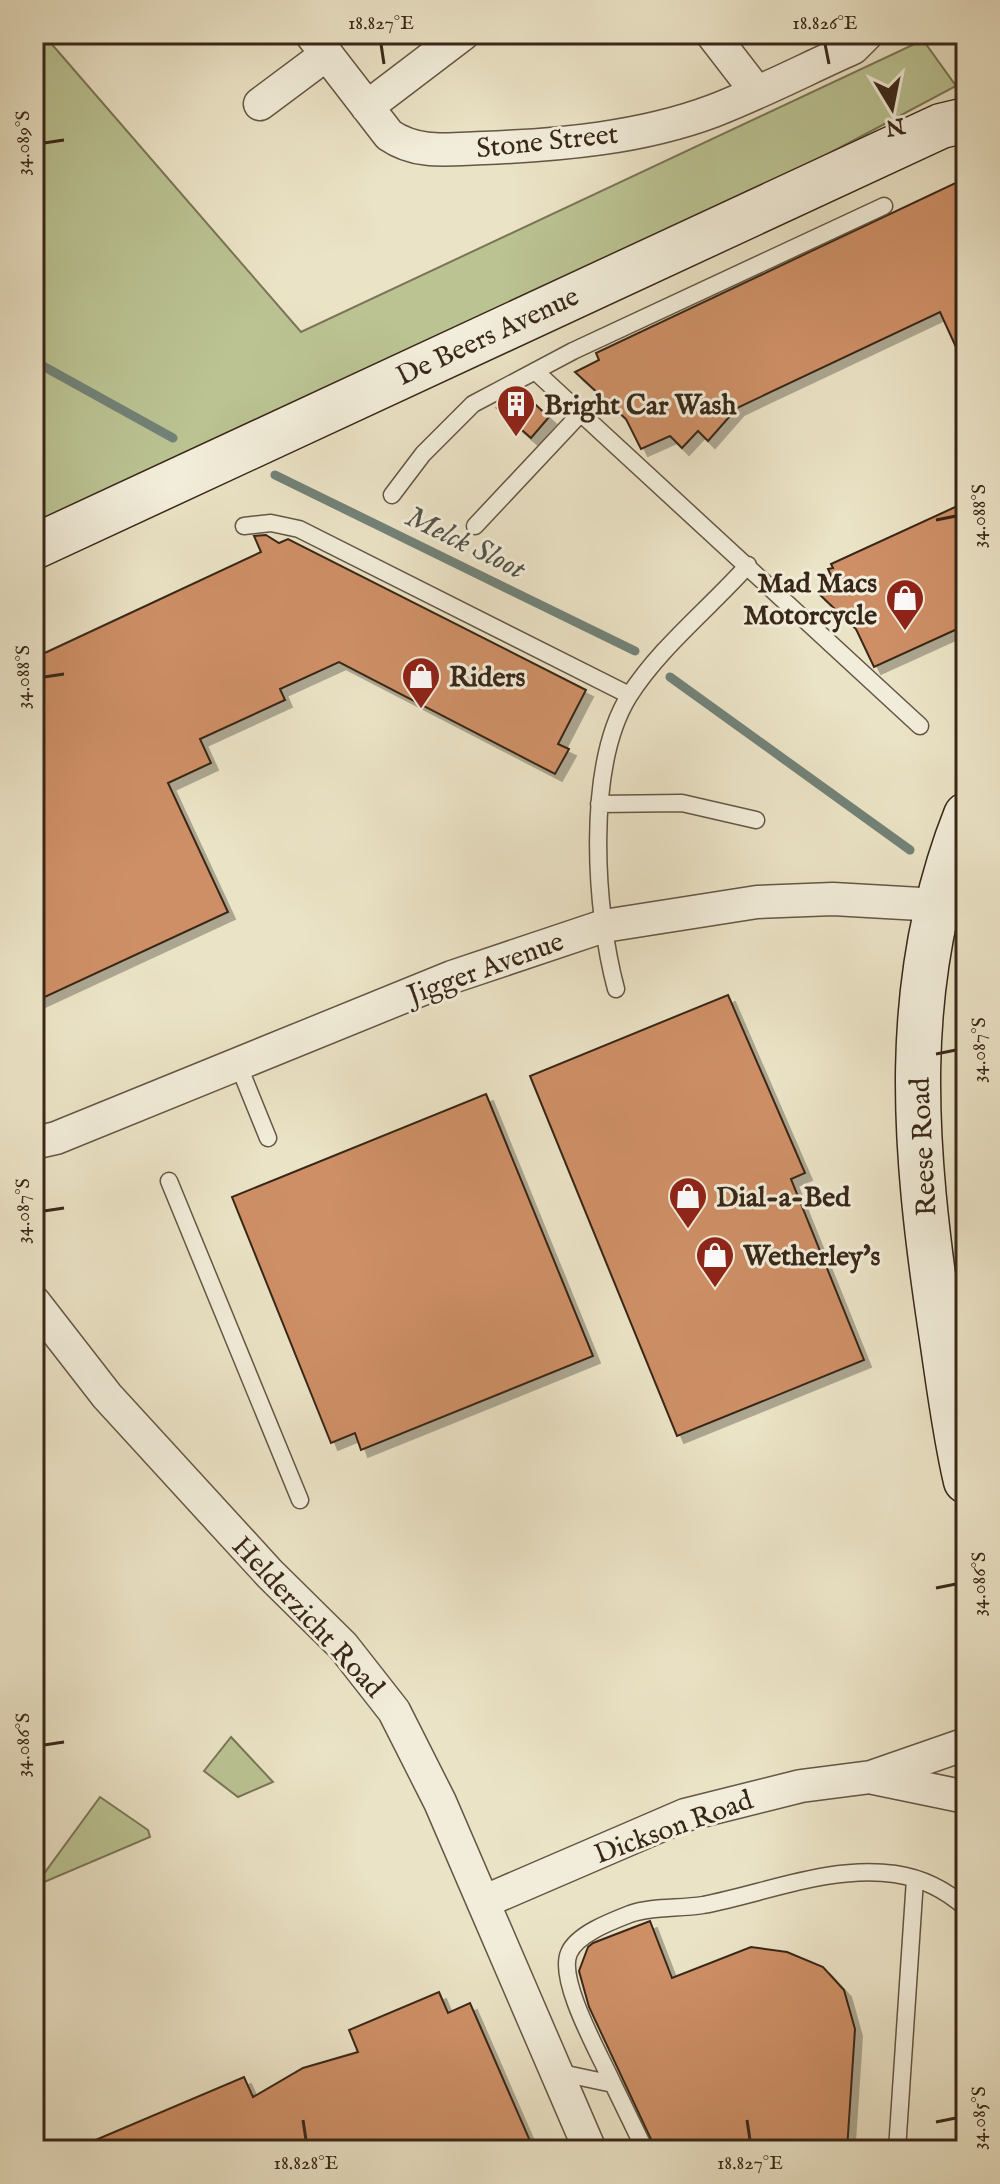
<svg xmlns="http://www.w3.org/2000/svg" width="1000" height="2184" font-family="'IM FELL English',serif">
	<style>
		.green { fill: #bbc393; stroke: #7a7556; stroke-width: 2 }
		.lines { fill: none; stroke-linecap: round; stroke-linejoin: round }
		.stream { stroke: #728278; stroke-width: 9 }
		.building { fill: #ce8f66; stroke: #382718; stroke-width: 2; filter: url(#shadow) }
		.lane-casing { stroke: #655644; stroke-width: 19 }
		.street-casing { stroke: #655644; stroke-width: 35 }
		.secondary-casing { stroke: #382718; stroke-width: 47 }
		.lane { stroke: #f2edda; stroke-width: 16 }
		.street { stroke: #f2edda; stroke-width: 32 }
		.secondary { stroke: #f2edda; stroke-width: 44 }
		.ticks { fill: none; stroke: #382718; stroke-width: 3 }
		.labels { text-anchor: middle; stroke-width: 6; stroke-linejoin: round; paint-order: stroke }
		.street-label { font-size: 28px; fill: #382718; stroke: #f2edda }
		.poi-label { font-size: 28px; font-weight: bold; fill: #382718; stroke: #f2edda; text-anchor: start }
		.water-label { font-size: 30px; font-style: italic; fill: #555448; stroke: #f2edda }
		.neatline { fill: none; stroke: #382718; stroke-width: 3 }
		.ticks-label { font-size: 20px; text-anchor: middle; fill: #382718 }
	</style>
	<defs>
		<filter id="shadow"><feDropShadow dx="7" dy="7" stdDeviation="0" flood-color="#0004"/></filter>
	</defs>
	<rect width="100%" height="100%" fill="#ebe3c6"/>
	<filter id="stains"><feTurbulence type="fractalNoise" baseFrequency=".0025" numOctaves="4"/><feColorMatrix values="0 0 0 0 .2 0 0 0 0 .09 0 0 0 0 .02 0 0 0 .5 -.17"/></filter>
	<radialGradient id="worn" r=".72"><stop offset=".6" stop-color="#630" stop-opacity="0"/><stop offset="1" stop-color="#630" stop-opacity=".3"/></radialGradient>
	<path class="green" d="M34 34H43L301 332 923 40 956 86 798 170 34 528Z
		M231 1737 273 1782 238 1797 204 1771Z
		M100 1797 148 1830 150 1837 35 1886Z"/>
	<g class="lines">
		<path class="stream" d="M34 361 173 438
			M275 475 635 651
			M670 677 910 850"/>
	</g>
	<path class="building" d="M966 178V369L940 312 737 408 708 441 698 431 682 448 670 436 641 449 626 419 575 372 599 360 596 353Z
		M525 395 549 417 531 438 497 408Z
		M966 502V625L874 667 856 629 818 593 835 584 828 569 833 568 831 564Z
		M266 535 279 543 288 539 586 690 558 744 569 749 555 774 339 662 280 689 285 700 200 739 211 763 168 783 228 912 34 1002V658L261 552 254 536Z
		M728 995 805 1173 791 1179 864 1360 677 1436 530 1076Z
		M486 1094 593 1356 361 1450 355 1433 331 1443 232 1197Z
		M650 1921 672 1978 751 1947 787 1952 823 1967 844 1990 855 2029 847 2150H656L589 2007 579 1971 588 1947 593 1943Z
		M439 1992 448 2013 470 2003 534 2150H72L244 2077 253 2097 303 2068 358 2052 349 2030Z"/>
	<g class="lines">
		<defs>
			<path id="lane" d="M535 371 920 726
				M392 495 423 454 473 404 573 351 884 206
				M244 526 271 523 299 529 629 695
				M475 526 581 413
				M599 804 682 803 756 820
				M616 989C595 911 585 767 629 696 660 647 710 608 748 565
				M238 1064 268 1138
				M169 1181 300 1500
				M557 2072 613 2084 645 2150
				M613 2084C600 2055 557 1980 569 1953 577 1934 612 1921 630 1914 653 1906 679 1909 703 1905 766 1893 830 1865 895 1874 922 1878 946 1890 966 1908
				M897 2150 915 1879"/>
			<path id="street" d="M311 34 389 135C418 155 450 149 484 148 560 145 641 138 713 111 760 93 806 69 853 48L867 34
				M712 34 756 91
				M260 104 327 54
				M367 107 463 34
				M34 1143 56 1138 452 977 604 926 757 902 833 899 938 905
				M34 1302 107 1396 270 1574 343 1646 394 1711 440 1802 590 2150
				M874 1778 966 1797
				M483 1902 685 1815 801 1786 871 1777 966 1744"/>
			<path id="secondary" d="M34 547 941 126 966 120
				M966 815C899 984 914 1150 940 1325 948 1377 954 1430 966 1481"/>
		</defs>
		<use href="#lane" class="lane-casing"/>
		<use href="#street" class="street-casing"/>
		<use href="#secondary" class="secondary-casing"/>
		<use href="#lane" class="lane"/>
		<use href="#street" class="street"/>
		<use href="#secondary" class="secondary"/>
	</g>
	<path class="ticks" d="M381 44 384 64M825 44 829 64M44 143 64 140M936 520 956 516M44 677 64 674M936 1054 956 1050M44 1211 64 1208M936 1588 956 1584M44 1745 64 1742M303 2120 306 2140M747 2120 750 2140M936 2122 956 2118"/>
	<defs>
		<symbol id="building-pin" viewBox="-11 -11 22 30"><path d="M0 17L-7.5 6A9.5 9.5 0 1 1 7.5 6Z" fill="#8f2418" stroke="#f2edda"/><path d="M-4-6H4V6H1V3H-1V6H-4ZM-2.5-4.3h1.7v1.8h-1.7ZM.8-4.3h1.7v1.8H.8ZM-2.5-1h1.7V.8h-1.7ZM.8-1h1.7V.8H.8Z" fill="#fff"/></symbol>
		<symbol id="shop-pin" viewBox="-11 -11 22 30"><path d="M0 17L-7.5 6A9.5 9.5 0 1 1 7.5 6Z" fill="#8f2418" stroke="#f2edda"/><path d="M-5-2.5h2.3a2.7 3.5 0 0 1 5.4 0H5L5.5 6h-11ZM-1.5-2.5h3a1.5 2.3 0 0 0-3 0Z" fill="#fff"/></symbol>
	</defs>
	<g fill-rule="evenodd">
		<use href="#building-pin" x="494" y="382" width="44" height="60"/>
		<use href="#shop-pin" x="883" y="576" width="44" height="60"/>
		<use href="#shop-pin" x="399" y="654" width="44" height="60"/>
		<use href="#shop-pin" x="666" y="1174" width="44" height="60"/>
		<use href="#shop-pin" x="693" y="1233" width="44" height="60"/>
	</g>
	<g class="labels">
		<g class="street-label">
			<text transform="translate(547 140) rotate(-6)" y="10">Stone Street</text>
			<text transform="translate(487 335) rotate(-25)" y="10">De Beers Avenue</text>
			<text transform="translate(485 967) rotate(-20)" y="10">Jigger Avenue</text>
			<text transform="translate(922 1147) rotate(-93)" y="10">Reese Road</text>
			<text transform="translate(309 1616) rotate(47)" y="10">Helderzicht Road</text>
			<text transform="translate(673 1826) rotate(-20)" y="10">Dickson Road</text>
		</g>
		<g class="poi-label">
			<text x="544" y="414">Bright Car Wash</text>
			<text x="877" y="592" text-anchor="end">Mad Macs<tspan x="877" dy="32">Motorcycle</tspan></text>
			<text x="449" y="686">Riders</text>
			<text x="716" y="1206">Dial-a-Bed</text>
			<text x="743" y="1265">Wetherley's</text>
		</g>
		<g class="water-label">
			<text transform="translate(466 542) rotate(26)" y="10">Melck Sloot</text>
		</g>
	</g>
	<rect width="1000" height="2184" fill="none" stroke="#ebe3c6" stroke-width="88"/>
	<g transform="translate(892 108) rotate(170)" stroke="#f2edda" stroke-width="6" paint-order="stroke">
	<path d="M0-6L14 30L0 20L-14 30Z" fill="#382718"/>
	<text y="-12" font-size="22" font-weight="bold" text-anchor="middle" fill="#382718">N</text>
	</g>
	<rect x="44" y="44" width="912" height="2096" class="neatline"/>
	<g class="ticks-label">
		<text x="381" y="29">18.827°E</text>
		<text x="825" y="29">18.826°E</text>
		<text transform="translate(22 143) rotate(-90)" y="7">34.089°S</text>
		<text transform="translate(978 516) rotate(-90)" y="7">34.088°S</text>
		<text transform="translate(22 677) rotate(-90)" y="7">34.088°S</text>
		<text transform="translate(978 1050) rotate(-90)" y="7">34.087°S</text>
		<text transform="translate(22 1211) rotate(-90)" y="7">34.087°S</text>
		<text transform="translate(978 1584) rotate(-90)" y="7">34.086°S</text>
		<text transform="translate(22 1745) rotate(-90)" y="7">34.086°S</text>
		<text transform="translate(978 2118) rotate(-90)" y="7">34.085°S</text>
		<text x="306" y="2169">18.828°E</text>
		<text x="750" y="2169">18.827°E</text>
	</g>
	<rect width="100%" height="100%" filter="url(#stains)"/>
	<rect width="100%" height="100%" fill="url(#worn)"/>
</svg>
